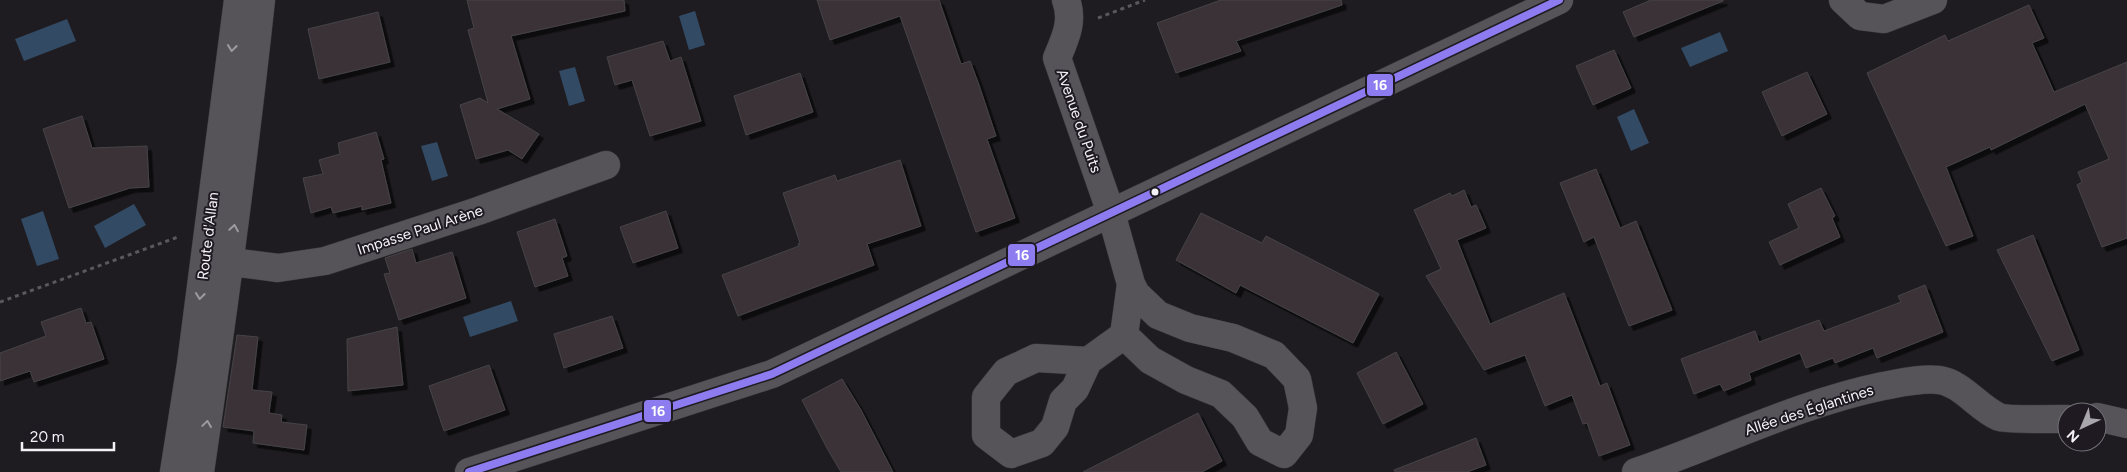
<svg xmlns="http://www.w3.org/2000/svg" width="2127" height="472" font-family="Figtree,sans-serif">
	<style>
		.water { fill: #324a63 }
		.building { fill: #3a3339; stroke: #464346; filter: url(#shadow) }
		.lines { fill: none; stroke-linecap: round; stroke-linejoin: round }
		.street-casing { stroke: #3b383d; stroke-width: 29 }
		.secondary-casing { stroke: #3b383d; stroke-width: 29 }
		.path { stroke: #59585a; stroke-width: 3; stroke-dasharray: 4 4; stroke-linecap: butt }
		.street { stroke: #565458; stroke-width: 28 }
		.secondary { stroke: #565458; stroke-width: 28 }
		.bus-1-casing { stroke: #1f1a22; stroke-width: 11 }
		.bus-1 { stroke: #8d7cef; stroke-width: 8 }
		.oneway { stroke: #9d9ba0 }
		.bus-dot { fill: #f4f1f7; stroke: #1f1a22; stroke-width: 2 }
		.labels { text-anchor: middle; stroke-width: 4; stroke-linejoin: round; paint-order: stroke }
		.street-label { font-size: 15px; fill: #f4f1f7; stroke: #1f1a22 }
		.line-badge { stroke: #1f1a22; stroke-width: 2 }
		.badge-label { font-size: 14px; text-anchor: middle; font-weight: bold; fill: #fff }
	</style>
	<defs>
		<filter id="shadow"><feDropShadow dx="4.5" dy="4.5" stdDeviation="0" flood-color="#0009"/></filter>
	</defs>
	<rect width="100%" height="100%" fill="#1e1c20"/>
	<path class="water" d="M695 11 705 45 689 50 679 16Z
		M67 19 76 41 24 61 15 39Z
		M1720 32 1728 51 1690 67 1681 48Z
		M575 67 585 101 569 106 559 71Z
		M1634 109 1649 143 1631 151 1617 117Z
		M437 142 448 176 432 181 421 146Z
		M134 204 146 225 105 248 94 226Z
		M43 211 59 259 37 266 21 219Z
		M511 301 518 321 470 337 463 317Z"/>
	<path class="building" d="M467 0H624L625 11 511 36 530 99 497 109 539 134 522 159 508 150 476 159 460 105 480 98 488 103 468 30 474 28Z
		M817 0H939L961 64 970 61 979 85 996 136 987 139 1015 218 976 232 900 16 830 40Z
		M1221 0H1341L1342 5 1236 41 1241 51 1176 73 1157 23Z
		M1651 0H1723V1L1634 37 1623 12Z
		M2029 5 2044 38 2032 43 2054 92 2127 62V238L2102 247 2077 185 2082 182 2078 172 2109 159 2085 104 1991 150 1990 147 1946 167 1973 236 1946 246 1867 73 1945 35 1948 41Z
		M378 12 390 62 319 79 308 29Z
		M663 41 670 61 681 57 701 121 650 136 632 80 615 85 607 57Z
		M1614 50 1631 88 1593 105 1576 66Z
		M1807 72 1827 114 1782 136 1762 92Z
		M800 73 813 112 746 135 734 96Z
		M82 116 92 148 147 146 149 187 130 188 69 208 43 129Z
		M376 132 384 159 381 160 391 203 362 210V206L333 213 331 207 311 213 303 178 323 174 319 160 340 154 338 143Z
		M900 160 921 226 867 244 874 265 738 316 722 275 799 246 798 244 800 243 783 193 835 175 837 181Z
		M1596 169 1620 228 1636 221 1672 310 1629 326 1594 237 1584 242 1560 183Z
		M1821 188 1835 216 1832 218 1840 237 1780 265 1769 242 1799 228 1788 204Z
		M1464 190 1471 207 1476 205 1486 228 1457 240 1490 324 1564 293 1600 386 1607 383 1630 445 1599 456 1587 423 1583 424 1572 395 1545 406 1525 355 1484 370 1426 276 1441 269 1414 210 1450 193 1452 196Z
		M666 211 678 248 633 263 620 227Z
		M1201 213 1262 243 1266 236 1379 294 1353 343 1240 285 1236 293 1176 260Z
		M555 219 567 256 562 258 568 276 535 287 517 232Z
		M2033 235 2079 350 2052 361 1997 250Z
		M412 249 416 263 452 252 466 298 399 320 384 274 390 273 385 258Z
		M1925 285 1943 332 1877 358 1873 348 1835 363 1833 358 1806 368 1800 353 1749 373 1751 380 1724 391 1720 384 1694 394 1681 359 1755 331 1759 342 1819 320 1824 331 1901 302 1898 296Z
		M81 308 86 323 91 322 104 359 34 382 30 371 0 381V353L46 336 41 322Z
		M612 316 623 348 564 368 554 334Z
		M397 327 403 385 348 391 347 339Z
		M237 335 258 337 252 390 272 392 269 413 282 415 281 422 307 425 304 450 253 443 254 431 223 427Z
		M1396 352 1423 404 1383 424 1357 373Z
		M489 365 505 410 444 431 429 386Z
		M842 379 861 410 893 472H841L828 450 802 400Z
		M1198 413 1222 461 1202 472H1083Z
		M1476 438 1486 465 1467 472H1395L1394 470Z"/>
	<g class="lines">
		<defs>
			<path id="street" d="M1066 0C1074 21 1065 39 1057 58L1111 213 1131 284 1124 335 1088 361 1036 358 1006 372 986 397V435L1011 454 1042 443 1055 427 1063 401 1075 389 1088 361
				M1843 0 1860 16 1884 19 1933 0
				M207 259 278 268 325 261 478 211 606 165
				M1124 335 1150 360 1186 380 1221 394 1245 417 1260 442 1284 454 1299 435 1303 408 1297 379 1274 355 1233 338 1190 328 1158 315 1136 294 1131 284
				M2097 417 2127 424
				M469 472 772 374 1559 0
				M1636 472C1718 444 1797 404 1883 386 1900 383 1921 378 1939 380 1962 383 1978 408 1999 417 2007 420 2056 419 2067 419"/>
			<path id="secondary" d="M174 472 191 364 238 0
				M200 472C223 315 244 158 261 0"/>
		</defs>
		<use href="#street" class="street-casing"/>
		<use href="#secondary" class="secondary-casing"/>
		<path class="path" d="M1098 18 1145 0
			M0 302 178 237"/>
		<use href="#street" class="street"/>
		<use href="#secondary" class="secondary"/>
		<defs>
			<path id="bus-1" d="M469 472 772 374 1559 0"/>
		</defs>
		<use href="#bus-1" class="bus-1-casing"/>
		<use href="#bus-1" class="bus-1"/>
	</g>
	<defs><path id="oneway-chevron" d="M-2-3.5L2.5 0L-2 3.5" fill="none" stroke-width="1.6" stroke-linecap="round" stroke-linejoin="round" transform="scale(1.25)"/></defs>
	<g class="oneway">
		<use href="#oneway-chevron" transform="translate(232 48) rotate(97)"/>
		<use href="#oneway-chevron" transform="translate(234 228) rotate(-81)"/>
		<use href="#oneway-chevron" transform="translate(200 296) rotate(97)"/>
		<use href="#oneway-chevron" transform="translate(207 424) rotate(-82)"/>
	</g>
	<circle class="bus-dot" cx="1155" cy="192" r="4.5"/>
	<g class="labels">
		<g class="street-label">
			<text transform="translate(1079 121) rotate(71)" y="5">Avenue du Puits</text>
			<text transform="translate(420 230) rotate(-18)" y="5">Impasse Paul Arène</text>
			<text transform="translate(208 236) rotate(-83)" y="5">Route d'Allan</text>
			<text transform="translate(1809 410) rotate(-18)" y="5">Allée des Églantines</text>
		</g>
	</g>
	<g class="line-badge">
		<rect x="1366" y="73" width="28" height="24" rx="5" fill="#8d7cef"/>
		<rect x="1007" y="243" width="29" height="24" rx="5" fill="#8d7cef"/>
		<rect x="643" y="399" width="29" height="24" rx="5" fill="#8d7cef"/>
	</g>
	<g class="badge-label">
		<text x="1380" y="90">16</text>
		<text x="1022" y="260">16</text>
		<text x="658" y="416">16</text>
	</g>
	<g transform="translate(2082 427) rotate(224)"><circle r="24" fill="#1f1a22" stroke="#747077"/>
	<path d="M0-4L9 19L0 12L-9 19Z" fill="#a9a6ac"/>
	<text y="-8" font-size="14" font-weight="bold" text-anchor="middle" fill="#f4f1f7">N</text>
	</g>
	<path d="M22 442v8h92v-8" fill="none" stroke="#f4f1f7" stroke-width="2.5"/>
	<text x="30" y="442" font-size="15" fill="#f4f1f7" stroke="#1f1a22" stroke-width="4" paint-order="stroke">20 m</text>
</svg>
